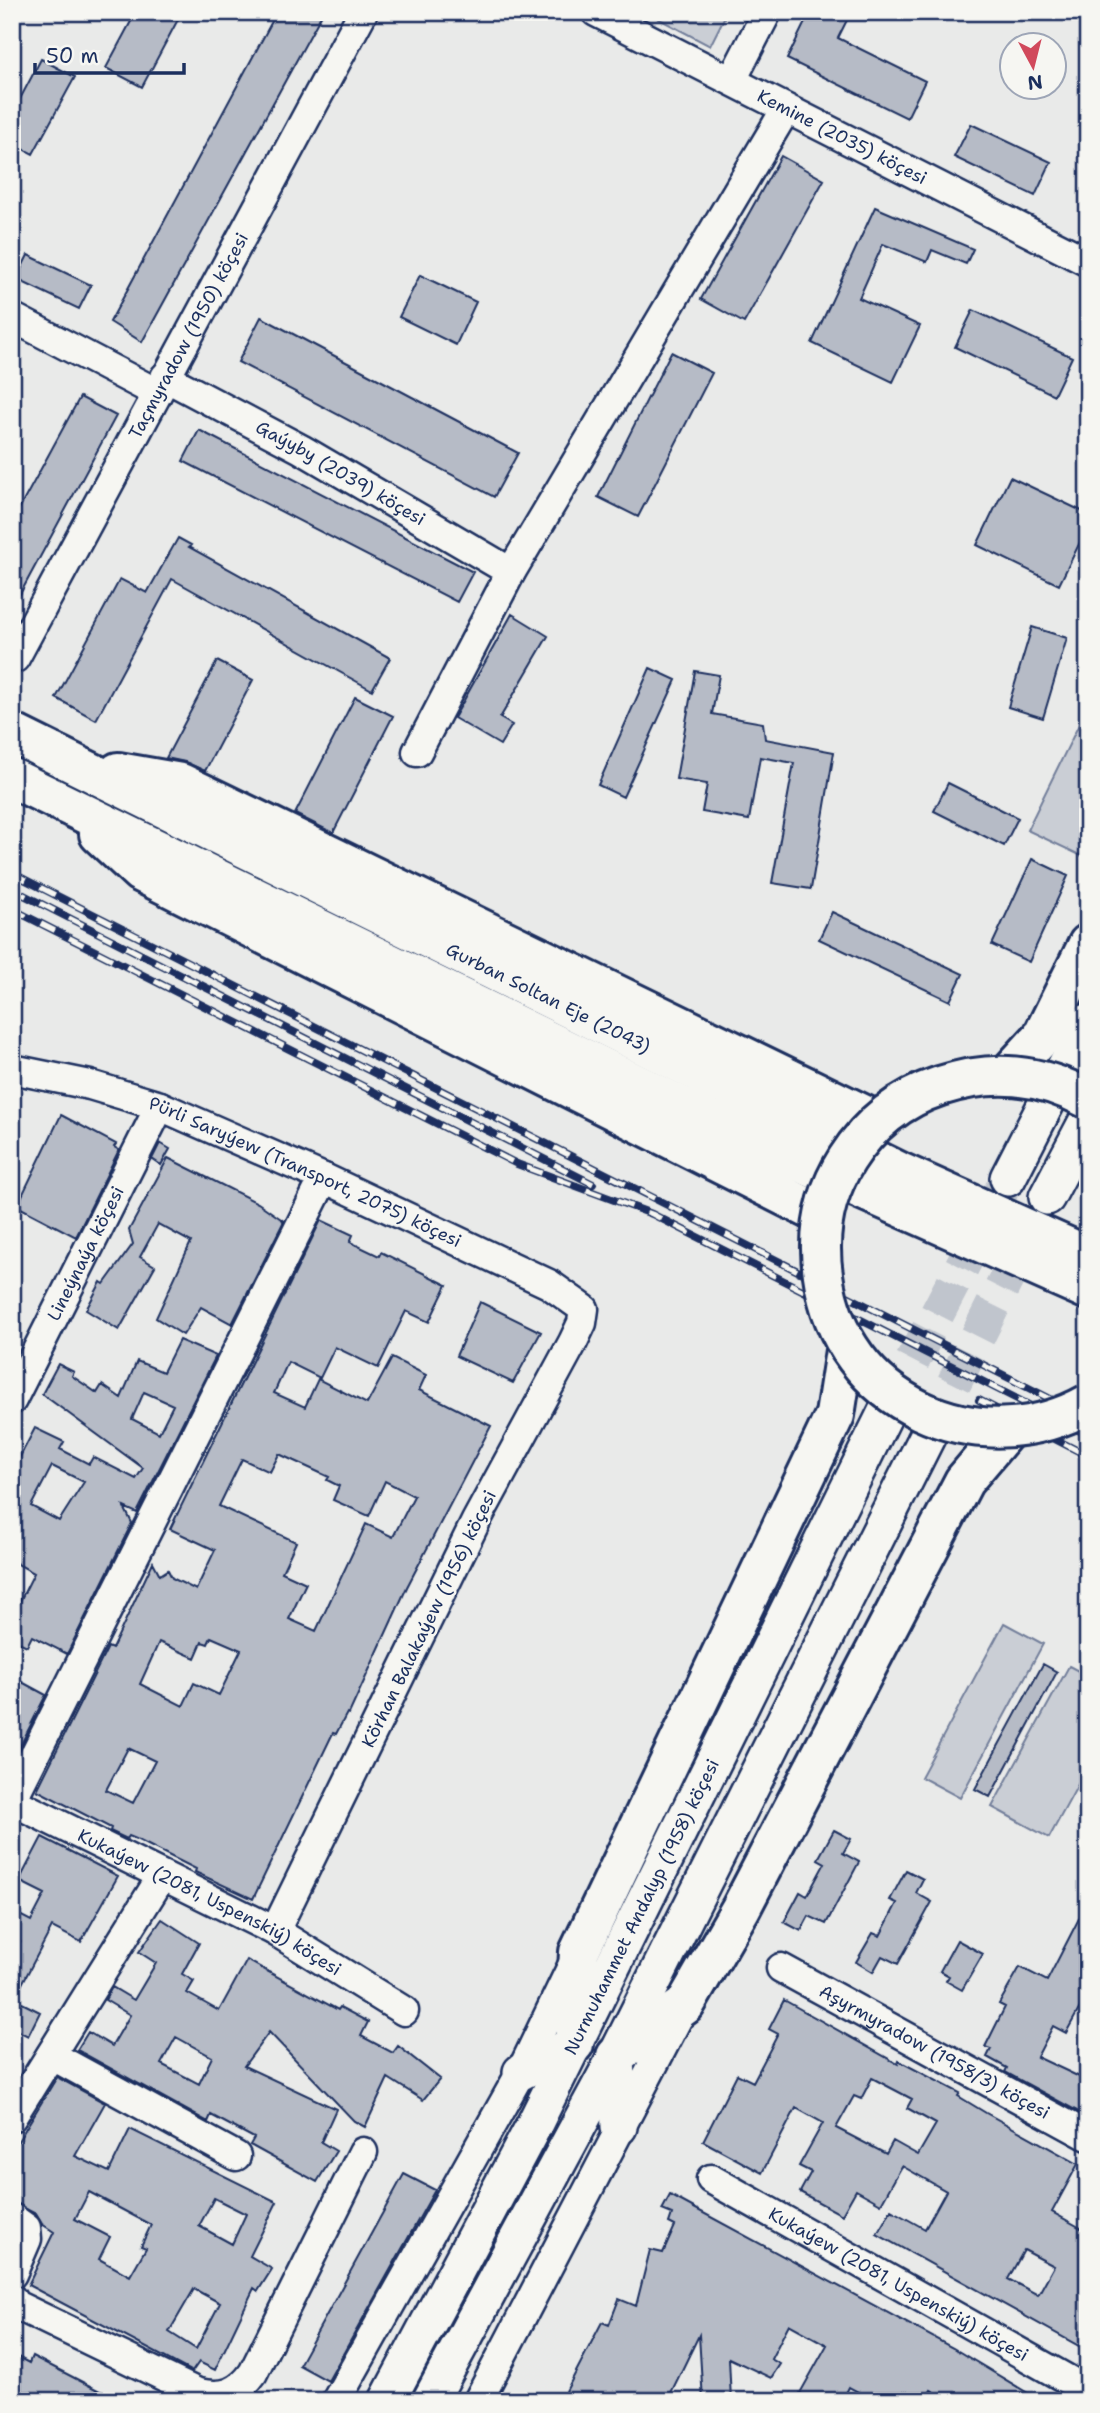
<svg xmlns="http://www.w3.org/2000/svg" width="1100" height="2413" font-family="'Shantell Sans',sans-serif">
	<style>
		.green { fill: #caced5; stroke: #727e9a; stroke-width: 2 }
		.building { fill: #b6bbc6; stroke: #1b2f5e; stroke-width: 2; fill-rule: evenodd }
		.lines { fill: none; stroke-linecap: round; stroke-linejoin: round }
		.major-tunnel { stroke: #c0c5cd; stroke-width: 35; stroke-dasharray: 35 18; stroke-linecap: butt }
		.minor-casing { stroke: #1b2f5e; stroke-width: 33 }
		.major-casing { stroke: #1b2f5e; stroke-width: 40 }
		.highway-casing { stroke: #1b2f5e; stroke-width: 44 }
		.minor { stroke: #f6f6f2; stroke-width: 28 }
		.major { stroke: #f6f6f2; stroke-width: 35 }
		.highway { stroke: #f6f6f2; stroke-width: 38 }
		.rail-casing { stroke: #1b2f5e; stroke-width: 8 }
		.rail { stroke: #f6f6f2; stroke-width: 5; stroke-dasharray: 16; stroke-linecap: butt }
		.highway-bridge-casing { stroke: #1b2f5e; stroke-width: 44; stroke-linecap: butt }
		.highway-bridge { stroke: #f6f6f2; stroke-width: 38 }
		.labels { text-anchor: middle; stroke-width: 5; stroke-linejoin: round; paint-order: stroke }
		.street-label { font-size: 18px; fill: #1b2f5e; stroke: #f6f6f2 }
	</style>
	<rect width="100%" height="100%" fill="#e9eae9"/>
	<filter id="ink" filterUnits="userSpaceOnUse"><feTurbulence type="fractalNoise" baseFrequency=".0143" numOctaves="2"/><feDisplacementMap in="SourceGraphic" scale="14" xChannelSelector="R" yChannelSelector="G"/><feConvolveMatrix kernelMatrix="1 2 1 2 8 2 1 2 1" color-interpolation-filters="sRGB"/></filter>
	<g filter="url(#ink)">
		<path class="green" d="M646 12H727L710 46Z
			M1088 706V859L1027 830Z
			M1004 1623 1043 1644 960 1798 921 1777Z
			M1069 1666 1088 1676V1766L1049 1838 992 1807Z"/>
		<path class="building" d="M136 12H182L142 87 106 68Z
			M277 12H323L142 342 110 322Z
			M810 12H851L838 38 925 81 907 118 787 59Z
			M41 59 75 77 33 154 12 143V114Z
			M971 124 1051 162 1035 196 954 157Z
			M781 156 824 180 744 323 701 299Z
			M875 207 973 249 966 264 932 250 927 262 883 244 859 298 920 326 893 382 812 343Z
			M28 255 91 285 79 309 16 279Z
			M420 275 476 302 456 345 399 317Z
			M973 310 1072 357 1054 395 955 347Z
			M261 317 518 453 494 497 238 362Z
			M671 352 712 373 638 517 598 497Z
			M80 397 116 416 12 609V522Z
			M199 430 473 572 457 602 183 461Z
			M1010 477 1088 514V526L1059 585 977 545Z
			M178 538 191 545 189 547 390 658 372 690 172 579 96 720 56 698 120 579 147 593Z
			M512 614 548 636 500 718 512 725 500 745 454 718Z
			M1032 627 1067 638 1043 718 1008 707Z
			M217 661 253 680 205 771 185 762 166 758Z
			M650 668 676 680 623 797 598 785Z
			M695 671 719 675 712 714 763 723 765 739 834 752 811 889 772 883 794 763 760 757 749 820 702 812 707 784 676 779Z
			M355 697 393 716 333 833 295 814Z
			M948 783 1018 818 1004 846 934 811Z
			M1032 859 1068 876 1029 962 992 945Z
			M832 912 963 974 950 1001 819 939Z
			M61 1115 116 1144 114 1147 119 1150 76 1237 17 1206Z
			M160 1143 170 1149 161 1165 152 1159Z
			M168 1158 258 1203 284 1221 232 1324 201 1307 183 1335 156 1318 191 1242 158 1224 140 1257 155 1266 119 1330 86 1310 101 1282 104 1284 133 1244 129 1230Z
			M321 1220 353 1235 350 1242 379 1256 381 1252 447 1285 429 1322 406 1311 378 1368 335 1347 320 1378 288 1362 274 1393 305 1407 318 1379 367 1404 392 1358 426 1375 419 1390 491 1426 407 1587 349 1714 347 1713 336 1734 333 1733 253 1899 195 1872 196 1869 136 1839 129 1836 127 1839 110 1831 111 1828 37 1790 108 1647 112 1649 153 1562 160 1575 168 1570 172 1578 196 1590 215 1550 170 1529ZM279 1454 329 1477 327 1480 339 1486 333 1500 369 1516 385 1481 414 1496 393 1537 366 1524 316 1631 289 1619 306 1583 282 1572 296 1542 219 1506 242 1459 270 1472ZM211 1637 241 1650 219 1695 194 1683 183 1706 140 1684 159 1642 195 1658 202 1642 208 1644ZM128 1748 155 1761 133 1803 106 1790Z
			M480 1302 541 1332 513 1383 456 1356Z
			M179 1340 216 1356 137 1513 124 1507 132 1523 67 1654 32 1636 27 1646 12 1639V1617L34 1573 12 1561V1472L35 1428 64 1442 60 1449 89 1464 93 1457 136 1479 143 1468 42 1394 58 1364 74 1372 72 1376 97 1393 102 1385 121 1398 137 1361 163 1372ZM144 1392 173 1405 159 1433 132 1419ZM52 1466 84 1482 59 1521 31 1506Z
			M1043 1664 1057 1672 990 1797 975 1789Z
			M20 1681 46 1695 12 1762V1695Z
			M834 1830 851 1839 843 1853 859 1862 826 1924 809 1916 801 1931 784 1922 800 1892 807 1896 825 1863 818 1859Z
			M42 1837 118 1876 81 1942 52 1927 14 1999 40 2012 28 2036 12 2028V1957L20 1942 12 1940V1911L31 1921 45 1894 19 1881Z
			M906 1870 923 1879 916 1893 932 1902 898 1964 882 1956 873 1972 856 1962 873 1933 880 1936 897 1903 890 1900Z
			M1088 1901V1993L1066 2033 1053 2026 1037 2057 1088 2081V2117L1005 2072 1007 2068 987 2057 991 2049 985 2047 1005 2007 999 2004 1020 1967 1047 1981Z
			M162 1919 199 1943 182 1974 194 1981 187 1993 219 2011 247 1960 338 2010 340 2007 368 2022 361 2036 393 2053 398 2046 440 2079 423 2100 388 2078 365 2127 354 2121 269 2032 244 2066 336 2109 321 2142 336 2151 317 2182 250 2145 254 2138 211 2115 208 2122 77 2050 88 2032 112 2046 130 2015 105 2000 112 1987 134 2000 156 1963 139 1952ZM176 2037 212 2057 199 2084 161 2064Z
			M957 1940 983 1954 962 1990 946 1981 949 1976 940 1971Z
			M784 2000 898 2064 899 2061 960 2093 958 2096 986 2113 1078 2164 1052 2212 1088 2232V2351L877 2234 891 2210 925 2229 946 2191 902 2166 881 2204 856 2190 842 2215 800 2192 811 2172 799 2166 823 2123 796 2108 762 2173 703 2141 737 2074 753 2082 778 2034 769 2029ZM872 2078 912 2099 907 2108 936 2124 918 2155 893 2141 886 2154 836 2128 854 2096 861 2099ZM1024 2250 1054 2266 1038 2295 1008 2279Z
			M57 2077 105 2103 75 2156 109 2172 130 2129 277 2202 250 2256 272 2269 258 2291 254 2288 215 2370 199 2362 192 2372 28 2285 54 2232 42 2224 36 2214 12 2202V2151ZM89 2192 151 2225 141 2246 146 2248 130 2276 99 2259 110 2237 75 2219ZM214 2198 246 2214 232 2244 199 2226ZM194 2289 220 2303 196 2349 169 2332Z
			M404 2174 435 2190 328 2381 299 2365Z
			M670 2195 953 2348 1041 2401H950L931 2390 925 2401H875L849 2387 842 2401H814L800 2393 827 2345 789 2324 771 2359 780 2364 771 2378 729 2358 731 2401H703L699 2335 667 2401H580L565 2393 602 2322 609 2325 619 2299 636 2306 650 2250 663 2253 675 2226 669 2223 672 2214 662 2210Z
			M12 2354 29 2363 32 2356 119 2401H20L12 2397Z"/>
		<g class="lines">
			<path class="major-tunnel" d="M888 1408 1008 1178
				M930 1431 1029 1234"/>
			<defs>
				<g id="minor">
					<path id="s1" d="M596 12 1088 262"/>
					<path d="M732 80 767 12"/>
					<path d="M12 317 157 393"/>
					<path id="s2" d="M165 377 301 449 511 572"/>
					<path id="s3" d="M15 658 363 12"/>
					<path d="M417 752 511 572 786 109"/>
					<path id="s4" d="M12 1069 90 1085 160 1106 324 1178 549 1284 584 1309 582 1323 573 1342 476 1521 275 1931"/>
					<path id="s5" d="M12 1400 160 1106"/>
					<path d="M12 1800 324 1178"/>
					<path id="s6" d="M12 1801 275 1931 404 2011"/>
					<path id="s7" d="M781 1968 1088 2136"/>
					<path d="M51 2055 236 2156"/>
					<path d="M12 2117 162 1876"/>
					<path id="s8" d="M711 2179 1088 2391"/>
					<path d="M12 2218 26 2228 27 2239 12 2274"/>
					<path d="M12 2299 14 2304 198 2393C223 2398 238 2394 253 2373L363 2152"/>
					<path d="M336 2401 521 2072 573 1964"/>
					<path d="M478 2401 681 2012"/>
				</g>
				<g id="major">
					<path d="M1008 1178 1088 1022"/>
					<path d="M1047 1197 1088 1119"/>
					<path d="M616 2057 619 2127"/>
					<path d="M521 2072 574 2044"/>
					<path id="s9" d="M387 2401 534 2125 888 1408"/>
					<path d="M430 2401 616 2056 930 1431"/>
				</g>
				<g id="highway">
					<path id="s10" d="M12 733 900 1172 1088 1256"/>
					<path d="M118 772 181 783 877 1121"/>
					<path d="M12 778 772 1150 1088 1290"/>
					<path d="M99 834 140 872 822 1215"/>
					<path d="M1008 1074 1042 1037 1088 944"/>
					<path d="M574 2044 579 1952 835 1415 846 1344"/>
					<path d="M616 2056 685 2005 741 1908 964 1481 1008 1429"/>
				</g>
			</defs>
			<use href="#minor" class="minor-casing"/>
			<use href="#major" class="major-casing"/>
			<use href="#highway" class="highway-casing"/>
			<use href="#minor" class="minor"/>
			<use href="#major" class="major"/>
			<use href="#highway" class="highway"/>
			<defs>
				<path id="rail" d="M12 873 1088 1418
					M12 889 593 1184
					M12 909 517 1164 652 1214 1088 1435
					M979 1400 1088 1456"/>
			</defs>
			<use href="#rail" class="rail-casing"/>
			<use href="#rail" class="rail"/>
			<defs>
				<path id="highway-bridge" d="M1088 1099C1039 1073 993 1069 940 1086 900 1099 870 1123 847 1159 824 1195 817 1234 823 1275 840 1403 978 1465 1088 1404"/>
			</defs>
			<use href="#highway-bridge" class="highway-bridge-casing"/>
			<use href="#highway-bridge" class="highway-bridge"/>
		</g>
	</g>
	<g class="labels">
		<g class="street-label">
			<text dy="6" stroke="none"><textPath href="#s1" startOffset="276">Kemine (2035) köçesi</textPath></text>
			<text dy="6" stroke="none"><textPath href="#s3" startOffset="366">Taçmyradow (1950) köçesi</textPath></text>
			<text dy="6" stroke="none"><textPath href="#s2" startOffset="200">Gaýyby (2039) köçesi</textPath></text>
			<text dy="6" stroke="none"><textPath href="#s10" startOffset="598">Gurban Soltan Eje (2043)</textPath></text>
			<text dy="6" stroke="none"><textPath href="#s4" startOffset="312">Pürli Saryýew (Transport, 2075) köçesi</textPath></text>
			<text dy="6" stroke="none"><textPath href="#s5" startOffset="164">Lineýnaýa köçesi</textPath></text>
			<text transform="translate(429 1619) rotate(-64)" y="6">Körhan Balakaýew (1956) köçesi</text>
			<text dy="6" stroke="none"><textPath href="#s6" startOffset="222">Kukaýew (2081, Uspenskiý) köçesi</textPath></text>
			<text dy="6" stroke="none"><textPath href="#s9" startOffset="556">Nurmuhammet Andalyp (1958) köçesi</textPath></text>
			<text dy="6" stroke="none"><textPath href="#s7" startOffset="175">Aşyrmyradow (1958/3) köçesi</textPath></text>
			<text dy="6" stroke="none"><textPath href="#s8" startOffset="215">Kukaýew (2081, Uspenskiý) köçesi</textPath></text>
		</g>
	</g>
	<rect width="1100" height="2413" fill="none" stroke="#f6f6f2" stroke-width="42"/>
	<rect x="21" y="21" width="1058" height="2371" fill="none" stroke="#1b2f5e" stroke-width="2.5" filter="url(#ink)"/>
	<g transform="translate(1033 66) rotate(173)"><circle r="33" fill="#f6f6f2" stroke="#9ea6b7" stroke-width="2"/>
	<path d="M0-5L12 26L0 18L-12 26Z" fill="#d1495b"/>
	<text y="-10" font-size="19" font-weight="bold" text-anchor="middle" fill="#1b2f5e">N</text>
	</g>
	<path d="M35 63v10h149v-10" fill="none" stroke="#1b2f5e" stroke-width="3.5"/>
	<text x="46" y="63" font-size="21" fill="#1b2f5e" stroke="#f6f6f2" stroke-width="5" paint-order="stroke">50 m</text>
</svg>
